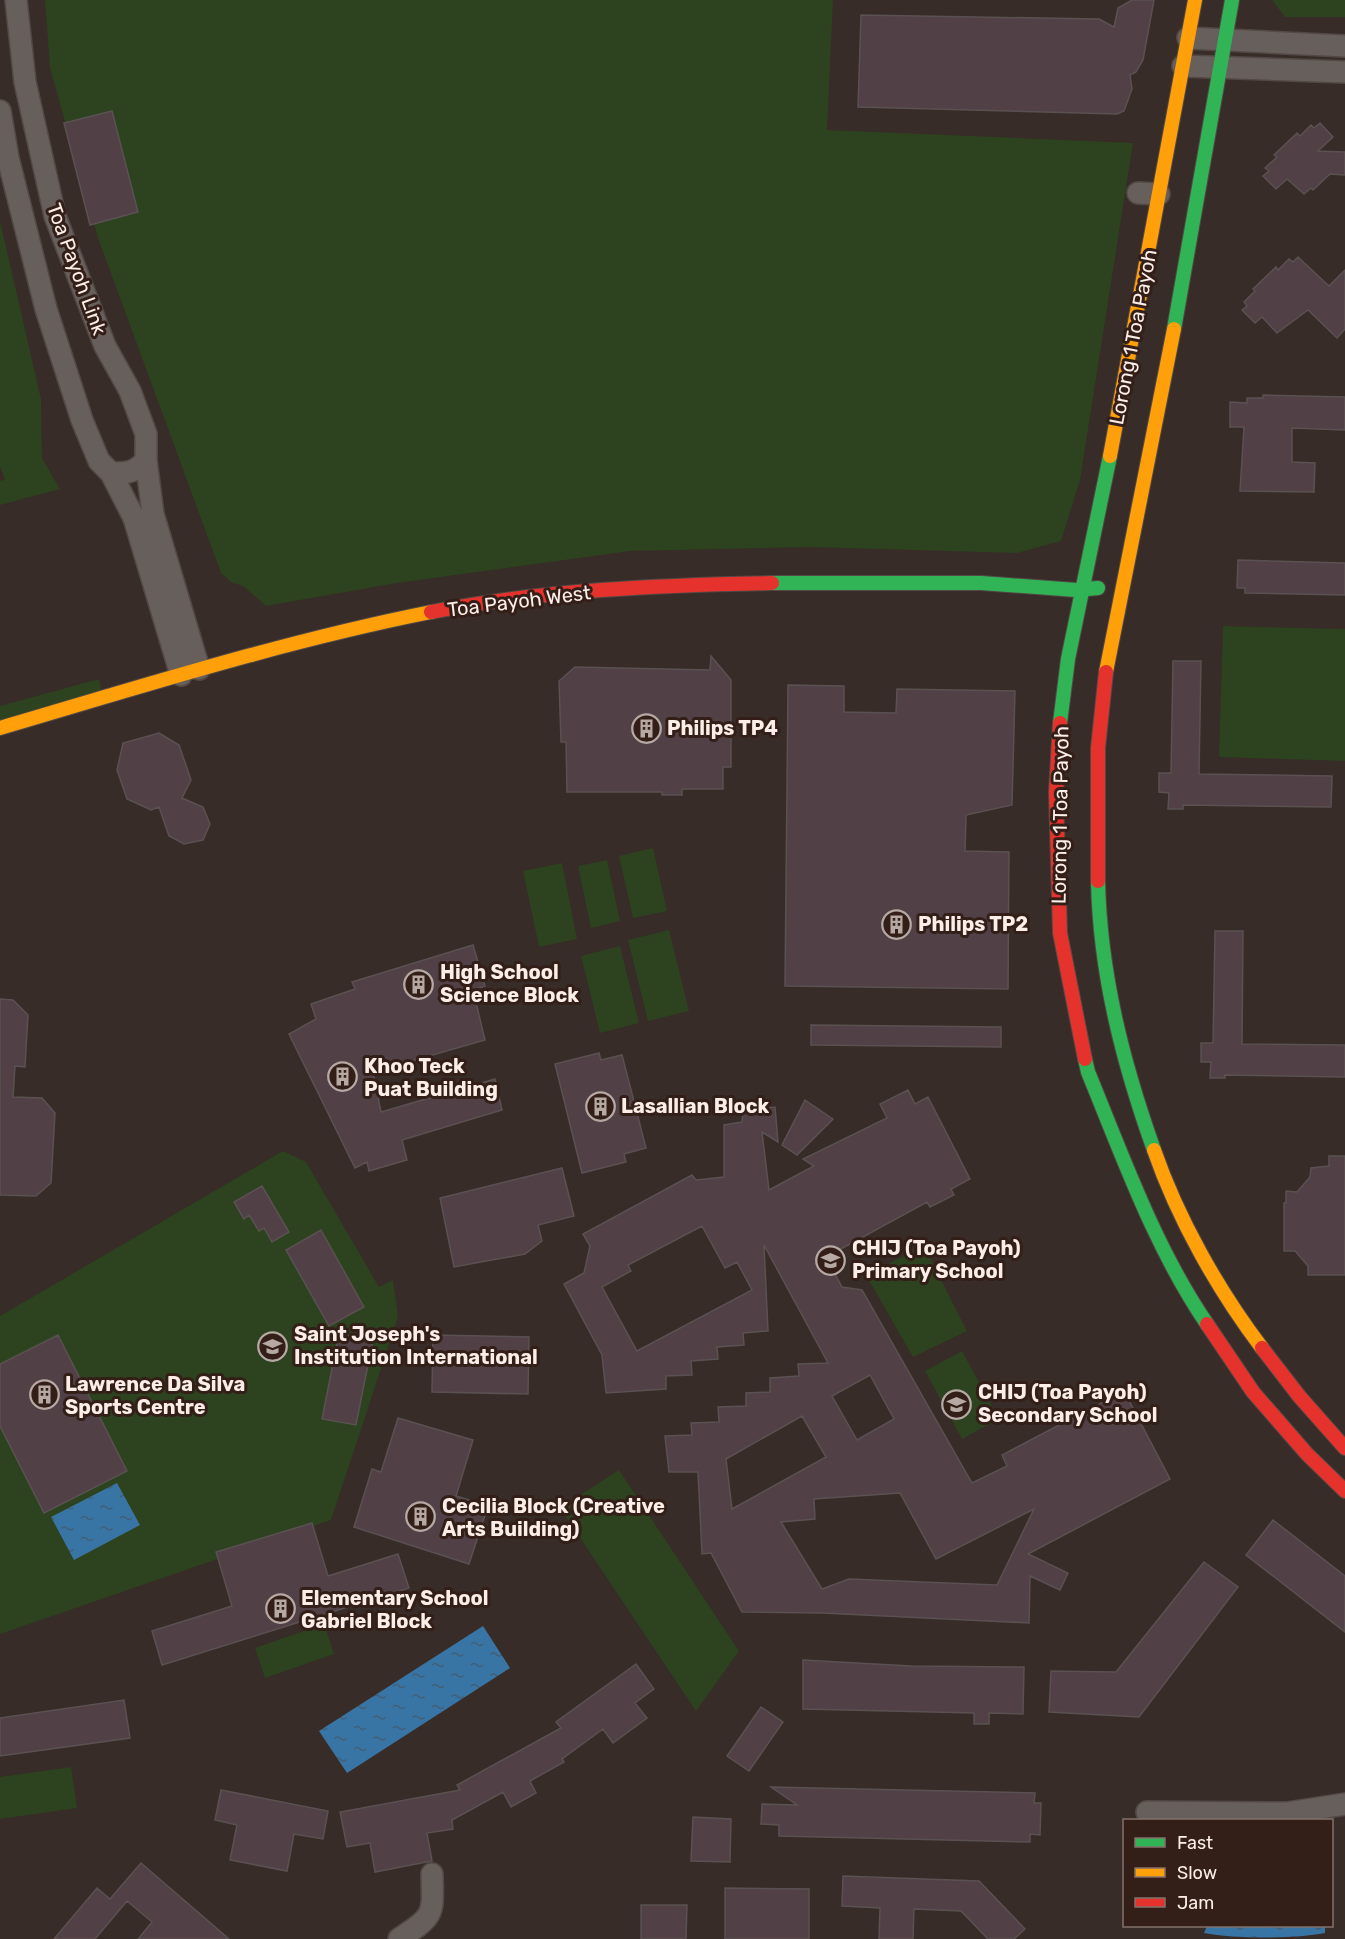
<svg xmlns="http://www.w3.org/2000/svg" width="1345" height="1939" font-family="Rubik,sans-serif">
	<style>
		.green { fill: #2d421e }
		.water { fill: url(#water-ripples) }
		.building { fill: #514147; stroke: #5a5152; stroke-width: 1.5; fill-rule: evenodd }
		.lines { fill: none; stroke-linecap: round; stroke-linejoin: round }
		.street-casing { stroke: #524844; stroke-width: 24 }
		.fast-casing { stroke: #524844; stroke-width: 16 }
		.slow-casing { stroke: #524844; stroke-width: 16 }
		.jam-casing { stroke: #524844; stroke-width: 16 }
		.street { stroke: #675f5c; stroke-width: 21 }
		.fast { stroke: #30b455; stroke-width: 14 }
		.slow { stroke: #ff9f0a; stroke-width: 14 }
		.jam { stroke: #e5322d; stroke-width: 14 }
		.labels { text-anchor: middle; stroke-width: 6; stroke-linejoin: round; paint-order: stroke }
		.street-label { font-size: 20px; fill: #fbede8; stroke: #331f17 }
		.poi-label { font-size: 20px; font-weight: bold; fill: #fbede8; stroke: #331f17; text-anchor: start }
	</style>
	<defs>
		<pattern id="water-ripples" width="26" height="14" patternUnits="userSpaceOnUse" patternTransform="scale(1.5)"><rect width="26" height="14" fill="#3875a4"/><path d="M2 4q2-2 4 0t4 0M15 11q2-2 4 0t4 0" fill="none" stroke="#425e75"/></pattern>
	</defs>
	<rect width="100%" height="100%" fill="#372c27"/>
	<path class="green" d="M45 0H833L827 130 1133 143 1080 480 1061 541 1017 553 811 547 630 551 397 583 266 606 243 586 231 582 221 573 98 238 50 68Z
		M1272 0H1345V17H1285Z
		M0 221 41 399 42 458 60 489 0 505V481L5 479 0 467Z
		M1223 626 1345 629V761L1219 757Z
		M99 679 102 693 0 722V706Z
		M653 848 667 911 633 918 619 856Z
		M607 860 620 921 591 928 578 866Z
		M562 863 577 939 539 947 523 871Z
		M669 930 689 1011 648 1021 628 940Z
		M620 946 639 1023 600 1033 581 956Z
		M283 1151 306 1162 379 1287 393 1280 398 1317 331 1520 0 1634V1316Z
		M924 1246 967 1331 913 1357 866 1275Z
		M962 1351 999 1419 962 1439 925 1371Z
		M619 1470 739 1651 696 1711 560 1508Z
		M324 1624 334 1654 265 1678 255 1648Z
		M71 1767 77 1808 0 1819V1777Z"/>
	<path class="water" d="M117 1483 140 1525 74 1560 51 1517Z
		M483 1626 510 1668 347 1773 319 1731Z
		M1207 1926H1325V1933C1295 1939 1235 1939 1204 1933Z"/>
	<path class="building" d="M1132 0H1154L1143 60 1136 72 1130 75 1132 89 1124 111 1117 114 858 107 861 15 1099 19 1114 27 1118 8Z
		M112 111 138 212 90 225 64 123Z
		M1320 123 1333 137 1318 151 1345 152V175L1330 174 1313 190 1311 188 1304 194 1287 179 1276 189 1263 176 1269 171 1265 168 1277 157 1274 155 1297 133 1300 136 1311 125 1314 128Z
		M1298 257 1329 286 1345 270V329L1337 338 1308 310 1277 333 1262 317 1255 323 1242 310 1247 306 1244 302 1255 291 1253 289 1276 267 1278 270 1289 259 1293 262Z
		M1263 395 1345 397V430L1292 428V462L1315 463 1314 492 1240 491 1244 427H1230V402L1247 403V398H1263Z
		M1238 560 1345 563V595L1245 593V588H1237Z
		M711 656 731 680V767H723V789H682V795H662V792H567L566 742H561L559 681 575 667 710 670Z
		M1173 661H1201L1199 774 1332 776 1331 807 1183 805V809H1168L1169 793 1159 792V773H1171Z
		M788 685 844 686V712L896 713 897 689 1015 691 1012 805 966 815 965 851 1009 852 1008 989 785 986Z
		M159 733 179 745 191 780 182 798 203 807 210 824 203 840 184 844 169 836 159 807 151 810 127 799 117 770 123 743Z
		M1215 931H1243L1242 1044 1345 1045V1077L1225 1075V1078H1210L1211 1062H1201V1043H1213Z
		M473 945 485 986 473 990 485 1040 373 1072 381 1112 495 1079 502 1110 402 1140 407 1160 369 1171 367 1162 355 1168 289 1034 316 1019 311 1004 355 989 352 982Z
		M0 999 13 1000 28 1015 25 1067 15 1066 13 1097 42 1098 55 1113 51 1183 36 1196 0 1195Z
		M811 1025 1001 1027V1047L811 1045Z
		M599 1053 601 1060 622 1055 646 1148 624 1154 626 1162 582 1173 555 1064Z
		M908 1090 915 1104 928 1097 970 1179 951 1189 954 1195 930 1207 927 1202 826 1257 842 1287 862 1290 972 1483 1007 1466 1002 1455 1124 1391 1170 1479 1028 1554 1068 1573 1060 1590 1030 1576 1029 1623 822 1613 742 1612 711 1553 702 1554 698 1472H669L665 1436 692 1435 691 1423 719 1422 718 1407 746 1406V1393L770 1392V1378L799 1376 798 1364 828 1363 764 1245 768 1331 743 1333 744 1345 717 1347 718 1359 691 1361 692 1375 666 1376V1389L606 1393 602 1355 564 1284 584 1273 590 1246 583 1234 692 1175 696 1180 724 1177V1125L742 1122 743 1111 775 1107 778 1142 762 1132 769 1190 814 1166 803 1159 887 1118 880 1104ZM702 1226 725 1268 737 1262 752 1290 637 1351 602 1287 631 1271 628 1265ZM870 1375 894 1419 857 1440 832 1396ZM802 1416 826 1457 732 1509 726 1459ZM900 1493 936 1559 1034 1509 997 1585 849 1579 822 1589 781 1522 815 1519 814 1499Z
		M805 1100 833 1119 797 1155 782 1145Z
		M1329 1156H1345V1275H1308V1266L1295 1251H1284V1203H1286V1191L1297 1192 1310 1177 1311 1168 1329 1166Z
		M562 1168 574 1216 538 1225 542 1241 525 1254 454 1267 440 1198Z
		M262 1186 289 1232 272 1242 264 1228 259 1231 249 1215 244 1219 234 1202Z
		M321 1230 364 1307 329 1326 286 1250Z
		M339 1333 373 1340 356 1425 322 1419Z
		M58 1335 127 1471 44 1513 0 1426V1364Z
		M433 1335 529 1337 528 1394 432 1392Z
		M398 1418 473 1440 456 1496 488 1506 469 1564 354 1527 372 1469 381 1472Z
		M1273 1520 1345 1576V1632L1246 1555Z
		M312 1523 328 1576 398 1554 409 1588 162 1665 152 1631 232 1606 216 1552Z
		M1204 1562 1238 1587 1139 1717 1049 1712 1051 1671 1116 1672Z
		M803 1660 911 1666 1024 1667 1023 1714 989 1713V1724H974V1713L803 1709Z
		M636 1664 654 1689 635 1703 647 1718 613 1743 603 1729 562 1759 564 1762 530 1781 536 1793 511 1807 503 1792 452 1820 453 1829 427 1833 432 1861 375 1872 370 1843 347 1847 340 1812 460 1790 457 1785 561 1728 556 1722Z
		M124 1700 130 1738 0 1756V1718Z
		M761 1707 783 1722 749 1771 727 1756Z
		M771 1787 1035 1793 1034 1803H1041L1040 1835 1030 1834V1842L779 1836V1825L761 1824 762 1804 797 1805Z
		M221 1790 328 1811 323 1839 294 1834 287 1871 230 1860 237 1825 215 1820Z
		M693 1817 731 1819 730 1862 691 1861Z
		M141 1863 229 1939H138L152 1922 127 1901 95 1939H54L97 1888 110 1899Z
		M843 1876 979 1881 1025 1929 1014 1939H988L961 1911 914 1909 913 1939H879L880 1908 842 1906Z
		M725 1888 809 1889V1939H725Z
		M641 1905H687L686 1939H641Z"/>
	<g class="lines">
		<defs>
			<path id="street" d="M16 0 25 82 55 216 105 346 130 391 146 434V460C135 473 127 473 111 473
				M1188 38 1345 46
				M1183 66 1345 72
				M0 111 8 158 46 309 82 420 99 461 111 473 134 518 181 675
				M1138 193 1159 194
				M146 460 153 514 199 669
				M1147 1812 1287 1813 1345 1804
				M399 1939C435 1915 433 1916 432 1874"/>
			<path id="fast" d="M1174 329 1232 0
				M772 583H981L1076 590 1098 588
				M1060 723 1068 659 1110 456
				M1098 881C1100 974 1123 1063 1154 1150
				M1085 1059 1088 1072C1123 1157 1155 1248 1207 1324"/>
			<path id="slow" d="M1110 456 1195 0
				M1106 672 1174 329
				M0 728C143 686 285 641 431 612
				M1154 1150C1178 1219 1218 1290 1262 1348"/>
			<path id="jam" d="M431 612C544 590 658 585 772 583
				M1060 723 1056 792 1060 933 1085 1059
				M1098 881V748L1106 672
				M1207 1324 1253 1392 1307 1454 1345 1491
				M1262 1348 1299 1396 1345 1448"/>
		</defs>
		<use href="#street" class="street-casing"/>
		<use href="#fast" class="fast-casing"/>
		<use href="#slow" class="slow-casing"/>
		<use href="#jam" class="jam-casing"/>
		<use href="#street" class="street"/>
		<use href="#fast" class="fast"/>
		<use href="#slow" class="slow"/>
		<use href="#jam" class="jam"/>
	</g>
	<defs>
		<symbol id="building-ring" viewBox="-11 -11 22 22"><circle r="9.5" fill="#331f17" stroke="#b6a9a4" stroke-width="1.5"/><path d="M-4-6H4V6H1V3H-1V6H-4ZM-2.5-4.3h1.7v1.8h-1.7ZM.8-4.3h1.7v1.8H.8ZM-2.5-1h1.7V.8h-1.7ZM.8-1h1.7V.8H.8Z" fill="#b6a9a4"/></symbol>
		<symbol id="school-ring" viewBox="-11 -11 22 22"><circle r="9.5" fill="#331f17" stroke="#b6a9a4" stroke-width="1.5"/><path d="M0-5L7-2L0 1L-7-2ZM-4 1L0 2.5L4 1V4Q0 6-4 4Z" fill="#b6a9a4"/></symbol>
	</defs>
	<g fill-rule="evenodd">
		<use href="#building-ring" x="630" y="712" width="33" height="33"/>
		<use href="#building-ring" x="880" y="908" width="33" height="33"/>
		<use href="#building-ring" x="402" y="968" width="33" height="33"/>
		<use href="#building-ring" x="326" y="1060" width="33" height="33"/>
		<use href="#building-ring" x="584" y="1090" width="33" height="33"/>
		<use href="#school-ring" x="814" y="1244" width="33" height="33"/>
		<use href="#school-ring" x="256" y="1330" width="33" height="33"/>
		<use href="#building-ring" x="28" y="1378" width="33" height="33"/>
		<use href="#school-ring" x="940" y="1388" width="33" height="33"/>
		<use href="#building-ring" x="404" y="1500" width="33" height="33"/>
		<use href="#building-ring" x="264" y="1592" width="33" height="33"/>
	</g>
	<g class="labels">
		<g class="street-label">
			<text transform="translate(77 269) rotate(70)" y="7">Toa Payoh Link</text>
			<text transform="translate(1133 337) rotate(-79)" y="7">Lorong 1 Toa Payoh</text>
			<text transform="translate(519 601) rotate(-7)" y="7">Toa Payoh West</text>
			<text transform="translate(1060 815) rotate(-89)" y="7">Lorong 1 Toa Payoh</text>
		</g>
		<g class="poi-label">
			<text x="667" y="735">Philips TP4</text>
			<text x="918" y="931">Philips TP2</text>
			<text x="440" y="979">High School<tspan x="440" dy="23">Science Block</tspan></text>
			<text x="364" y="1073">Khoo Teck<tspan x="364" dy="23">Puat Building</tspan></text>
			<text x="621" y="1113">Lasallian Block</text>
			<text x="852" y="1255">CHIJ (Toa Payoh)<tspan x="852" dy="23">Primary School</tspan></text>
			<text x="294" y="1341">Saint Joseph's<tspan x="294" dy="23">Institution International</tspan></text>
			<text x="65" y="1391">Lawrence Da Silva<tspan x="65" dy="23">Sports Centre</tspan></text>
			<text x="978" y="1399">CHIJ (Toa Payoh)<tspan x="978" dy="23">Secondary School</tspan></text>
			<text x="442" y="1513">Cecilia Block (Creative<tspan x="442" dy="23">Arts Building)</tspan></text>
			<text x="301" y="1605">Elementary School<tspan x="301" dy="23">Gabriel Block</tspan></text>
		</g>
	</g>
	<rect x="1123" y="1819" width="210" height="108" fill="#331f17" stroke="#83716b" stroke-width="1.5"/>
	<rect x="1135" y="1838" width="30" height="9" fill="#30b455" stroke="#83716b" stroke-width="1.5"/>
	<text x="1177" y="1849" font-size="18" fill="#fbede8">Fast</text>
	<rect x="1135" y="1868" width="30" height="9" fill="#ff9f0a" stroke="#83716b" stroke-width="1.5"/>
	<text x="1177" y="1879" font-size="18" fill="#fbede8">Slow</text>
	<rect x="1135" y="1898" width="30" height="9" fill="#e5322d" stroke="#83716b" stroke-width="1.5"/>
	<text x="1177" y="1909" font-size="18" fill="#fbede8">Jam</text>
</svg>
